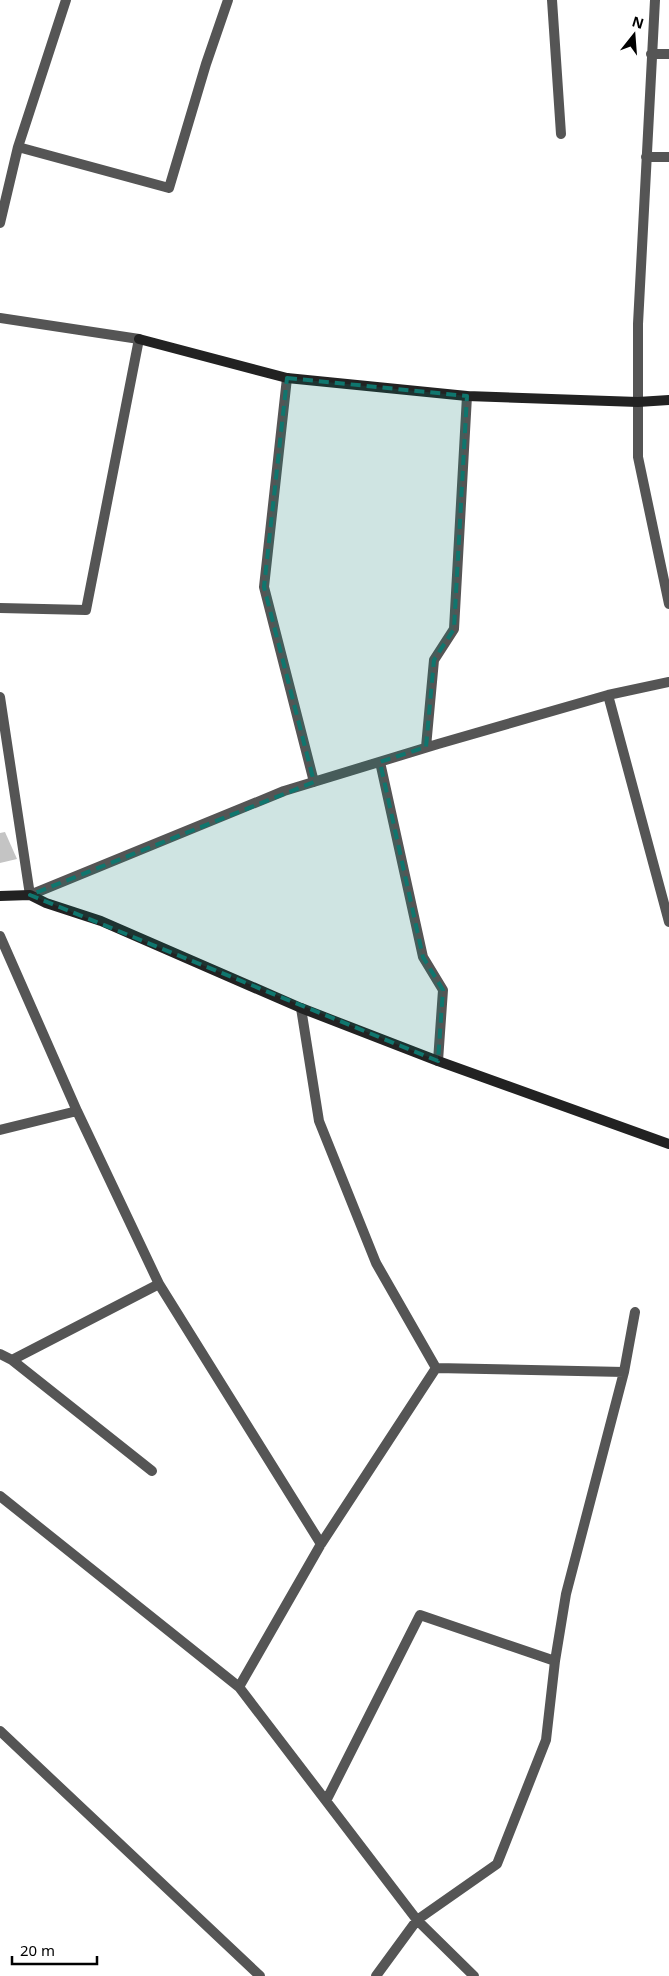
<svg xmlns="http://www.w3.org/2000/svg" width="669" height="1976" font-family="'Noto Sans',sans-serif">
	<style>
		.building { fill: #c4c4c4 }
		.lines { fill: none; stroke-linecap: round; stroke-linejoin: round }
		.street { stroke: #555; stroke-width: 10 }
		.secondary { stroke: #222; stroke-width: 10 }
		.marked { fill: #0f766e; fill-opacity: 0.2; stroke: #0f766e; stroke-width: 4; stroke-dasharray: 10 6; stroke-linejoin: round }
	</style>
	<rect width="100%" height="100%" fill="#fff"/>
	<path class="building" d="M5 832 17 859 0 863V833Z"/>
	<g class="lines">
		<path class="street" d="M552 0 561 134
			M655 0 638 324V457L669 604
			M651 54H669
			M18 147 169 188 206 64 228 0
			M646 157H669
			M0 223 18 147 66 0
			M0 318 139 339 86 610 0 608
			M287 378 264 587 314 782
			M608 695 669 922
			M0 697 30 895 284 791 438 744 608 695 669 682
			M426 747 434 660 454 629 467 396
			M380 762 423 957 443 990 438 1061
			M0 936 77 1111
			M0 1130 77 1111 159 1284 321 1544
			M0 1354 12 1360 159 1284
			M12 1360 152 1471
			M436 1368 624 1372 635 1312
			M0 1496 239 1687 417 1920 474 1976
			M239 1687 321 1544 436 1368 376 1263 319 1121 301 1008
			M0 1731 260 1976
			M326 1801 420 1615 555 1661 566 1594 624 1372
			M376 1976 417 1920 497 1864 546 1740 555 1661"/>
		<path class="secondary" d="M139 339 287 378 467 396 638 402 669 400
			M0 896 30 895 46 903 101 921 301 1008 438 1061 669 1144"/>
	</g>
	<path class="marked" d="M287 378 467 396 454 629 434 660 426 747 380 762 423 957 443 990 438 1061 30 895 314 782 264 587Z"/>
	<g transform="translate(634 35) rotate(17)" stroke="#ffffff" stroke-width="4" paint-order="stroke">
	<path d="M0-4L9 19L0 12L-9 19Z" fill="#000000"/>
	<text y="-8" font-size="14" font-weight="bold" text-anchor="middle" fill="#000000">N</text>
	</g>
	<path d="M12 1956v8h85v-8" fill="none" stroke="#000000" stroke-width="2.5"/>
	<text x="20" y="1956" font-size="15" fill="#000000" stroke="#ffffff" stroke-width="4" paint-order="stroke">20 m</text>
</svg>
